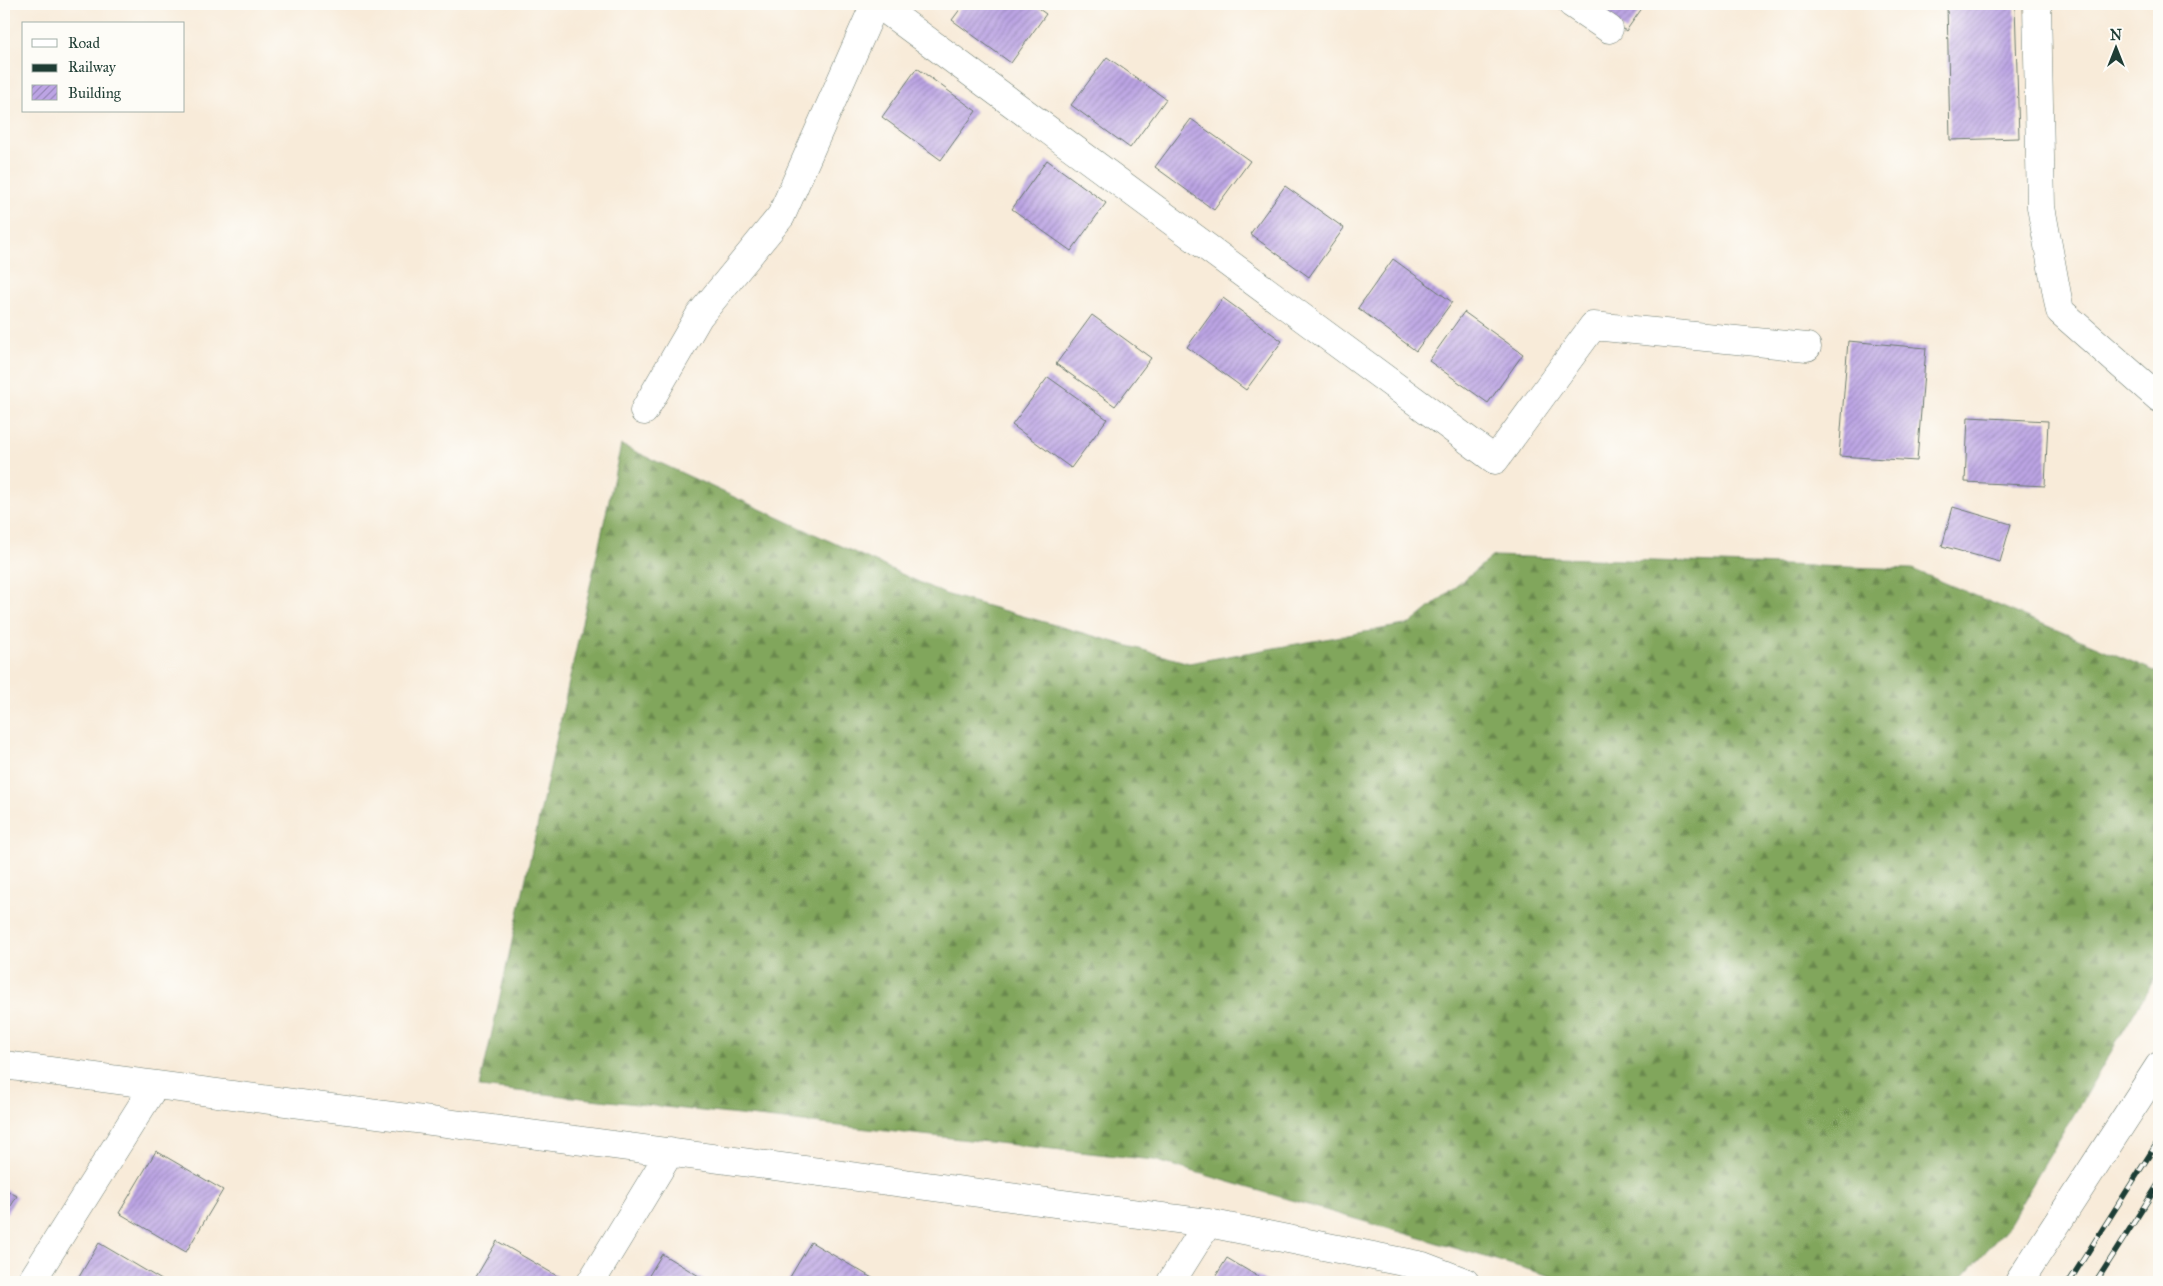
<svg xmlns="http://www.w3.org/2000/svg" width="2163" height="1286" viewBox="0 0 2163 1286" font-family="'IM FELL Great Primer',serif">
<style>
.forest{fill:url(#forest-firs);stroke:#507248}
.building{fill:url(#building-hatch)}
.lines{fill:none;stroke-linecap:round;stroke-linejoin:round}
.minor-casing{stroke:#6b7a6e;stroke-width:29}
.minor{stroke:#fff;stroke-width:28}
.rail-casing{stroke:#1f3d34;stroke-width:5.5}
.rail{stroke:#fdfcf7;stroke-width:4;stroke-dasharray:11;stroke-linecap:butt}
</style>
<defs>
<pattern id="forest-firs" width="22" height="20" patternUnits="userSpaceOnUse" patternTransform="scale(1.25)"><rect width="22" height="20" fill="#81a65c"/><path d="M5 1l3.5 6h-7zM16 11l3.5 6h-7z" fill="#69884d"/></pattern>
<pattern id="building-hatch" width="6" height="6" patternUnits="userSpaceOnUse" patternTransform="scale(1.25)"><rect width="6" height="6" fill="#bca4e4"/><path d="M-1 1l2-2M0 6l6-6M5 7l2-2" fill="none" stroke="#9887ba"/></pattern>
</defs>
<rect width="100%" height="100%" fill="#fdfcf7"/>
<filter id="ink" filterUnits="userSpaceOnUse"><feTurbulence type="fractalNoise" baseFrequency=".02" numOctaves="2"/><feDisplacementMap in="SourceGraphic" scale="10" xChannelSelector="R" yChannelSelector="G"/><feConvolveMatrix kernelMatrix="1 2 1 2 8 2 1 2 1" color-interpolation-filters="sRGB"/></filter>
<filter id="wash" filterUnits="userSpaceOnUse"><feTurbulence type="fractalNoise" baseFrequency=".0096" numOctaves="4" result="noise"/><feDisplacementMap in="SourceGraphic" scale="20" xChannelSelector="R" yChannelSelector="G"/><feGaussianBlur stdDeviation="1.12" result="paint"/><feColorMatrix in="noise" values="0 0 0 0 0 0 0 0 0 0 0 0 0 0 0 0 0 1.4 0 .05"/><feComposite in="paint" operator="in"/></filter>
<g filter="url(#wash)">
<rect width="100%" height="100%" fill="#f8ebd9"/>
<!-- forest -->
<path class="forest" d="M621,445L945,594L1189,663L1410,624L1493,556L1912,569L2159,673V971L2006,1229L1958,1282H1571L1154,1160L480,1087Z"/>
<g id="blocks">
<!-- building -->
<path class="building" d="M964,4H1032L1046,14L1011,63L952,20Z
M1589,4H1645L1626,31Z
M1947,4H2015L2019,138L1950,140Z
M1107,57L1166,99L1130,148L1071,105Z
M917,68L976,111L941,160L882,117Z
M1191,119L1250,161L1214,210L1155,167Z
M1047,160L1106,203L1071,251L1012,209Z
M1285,186L1344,228L1309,277L1250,234Z
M1393,259L1452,302L1416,351L1358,308Z
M1223,298L1282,341L1246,390L1187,347Z
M1464,312L1523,354L1488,403L1429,361Z
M1092,315L1151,358L1115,406L1056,364Z
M1848,341L1926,348L1917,461L1839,456Z
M1048,377L1107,419L1071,468L1012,425Z
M1968,417L2048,421L2045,486L1965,482Z
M1953,507L2011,524L2000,562L1942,546Z
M156,1151L223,1190L186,1252L119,1213Z
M4,1189L17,1196L4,1218Z
M497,1241L564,1280L563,1282H473Z
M811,1242L879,1282H787Z
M99,1243L165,1282H76Z
M662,1254L709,1282H645Z
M1227,1258L1267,1282H1212Z"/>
</g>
</g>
<g filter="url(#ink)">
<use href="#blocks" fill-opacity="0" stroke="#6b7a6e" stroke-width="1"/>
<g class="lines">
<defs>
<path id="minor" d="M878,4L1495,460L1593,326L1807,347
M1572,4L1609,29
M2037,4L2041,207L2060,311L2159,398
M644,411L699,316L781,216L875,4
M4,1065L1208,1223L1423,1266L1465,1282
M31,1282L155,1085
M591,1282L670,1152
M1171,1282L1208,1223
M2019,1282L2159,1066"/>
</defs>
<!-- minor casing -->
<use href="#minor" class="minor-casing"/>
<!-- minor -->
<use href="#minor" class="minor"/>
<defs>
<path id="rail" d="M2069,1282L2159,1140
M2096,1282L2159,1183"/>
</defs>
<!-- rail casing -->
<use href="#rail" class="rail-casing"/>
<!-- rail -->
<use href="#rail" class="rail"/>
</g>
</g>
<!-- margin -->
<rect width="2163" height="1286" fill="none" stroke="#fdfcf7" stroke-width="20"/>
<!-- legend -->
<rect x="22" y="22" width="162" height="90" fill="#fdfcf7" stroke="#a4b0a9"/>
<rect x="32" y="39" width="25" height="8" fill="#ffffff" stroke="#a4b0a9"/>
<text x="68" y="48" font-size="15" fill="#1f3d34">Road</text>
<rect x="32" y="64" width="25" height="8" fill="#1f3d34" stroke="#a4b0a9"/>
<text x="68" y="72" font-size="15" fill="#1f3d34">Railway</text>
<rect x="32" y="85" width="25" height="15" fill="url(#building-hatch)" stroke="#a4b0a9"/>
<text x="68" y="98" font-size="15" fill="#1f3d34">Building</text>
<!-- north arrow -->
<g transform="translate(2116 48)" stroke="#fdfcf7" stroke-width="4" paint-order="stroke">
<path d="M0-4L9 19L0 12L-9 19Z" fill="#1f3d34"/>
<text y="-8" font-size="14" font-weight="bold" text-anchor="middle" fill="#1f3d34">N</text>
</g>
</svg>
